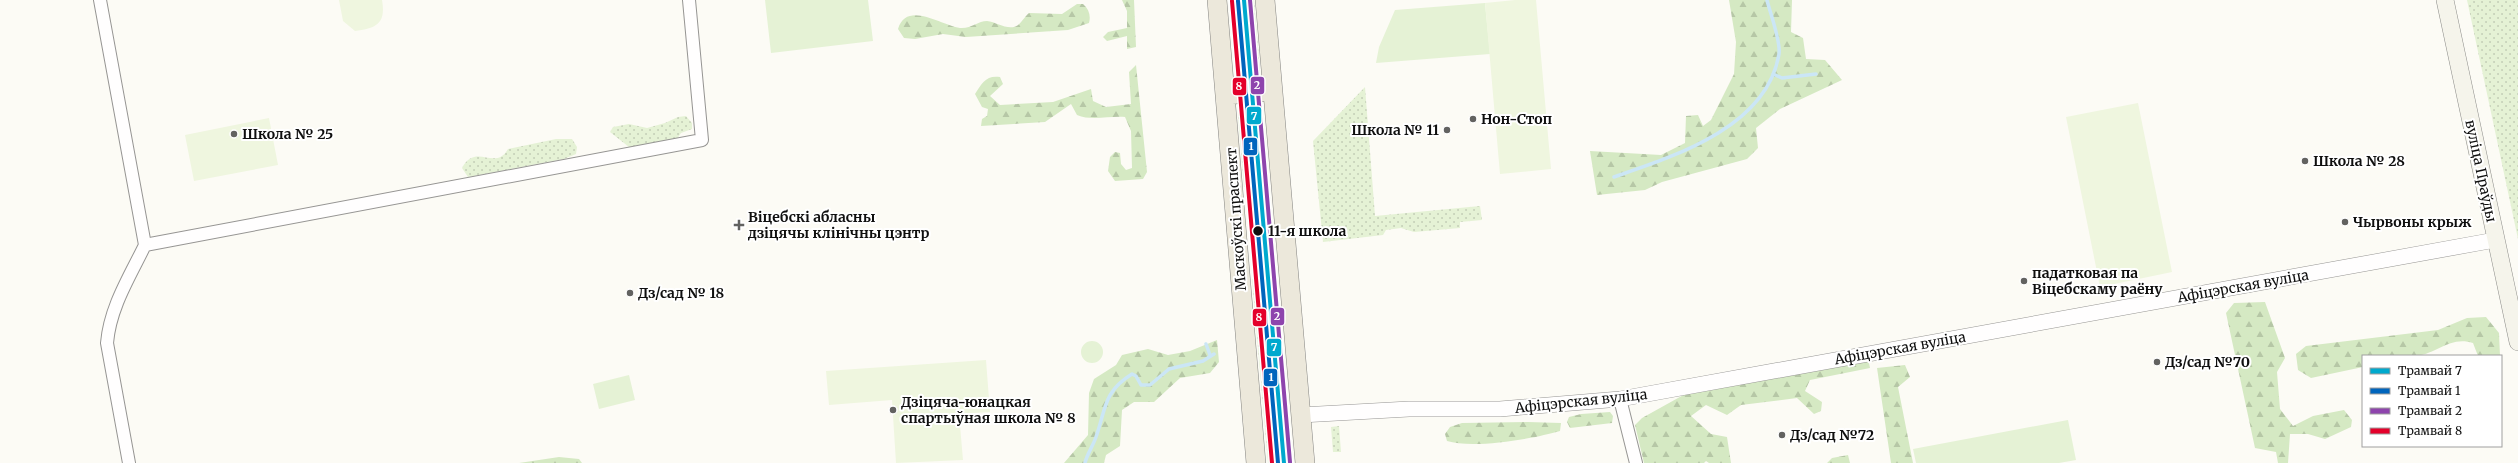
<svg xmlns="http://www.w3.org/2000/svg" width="2518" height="463" viewBox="0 0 2518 463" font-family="Merriweather,serif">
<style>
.grass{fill:url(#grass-dots)}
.forest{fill:url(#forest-firs)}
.park{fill:#e5f2d5}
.pitch{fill:#eff6df}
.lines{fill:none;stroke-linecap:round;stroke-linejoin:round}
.stream{stroke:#cbe6f6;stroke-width:3.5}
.minor-casing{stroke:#969593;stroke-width:14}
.tertiary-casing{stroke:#969593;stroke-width:16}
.secondary-casing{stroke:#8c8c89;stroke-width:18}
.primary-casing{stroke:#838380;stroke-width:20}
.minor{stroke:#fffefe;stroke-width:12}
.tertiary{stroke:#fffefe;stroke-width:15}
.secondary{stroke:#f5f4eb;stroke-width:17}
.primary{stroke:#ece8db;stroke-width:19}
.tram-1-casing{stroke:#fff;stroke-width:7}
.tram-2-casing{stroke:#fff;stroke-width:7}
.tram-3-casing{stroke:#fff;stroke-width:7}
.tram-4-casing{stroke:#fff;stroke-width:7}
.tram-1{stroke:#00a9ce;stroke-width:4}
.tram-2{stroke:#0065bd;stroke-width:4}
.tram-3{stroke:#8e44ad;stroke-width:4}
.tram-4{stroke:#e4002b;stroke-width:4}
.poi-dot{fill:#626260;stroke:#fff;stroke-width:1.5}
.stop-dot{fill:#0f0f0f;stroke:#fff;stroke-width:1.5}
.labels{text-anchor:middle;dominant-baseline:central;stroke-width:4;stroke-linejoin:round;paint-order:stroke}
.poi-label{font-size:14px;font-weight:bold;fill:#0f0f0f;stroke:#fff;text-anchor:start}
.street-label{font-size:14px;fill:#0f0f0f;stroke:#fff}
.stop-label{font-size:14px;font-weight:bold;fill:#0f0f0f;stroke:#fff;text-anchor:start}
.line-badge{stroke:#fff;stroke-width:1.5}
.badge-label{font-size:11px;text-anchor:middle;font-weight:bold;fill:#fff}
</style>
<defs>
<pattern id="grass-dots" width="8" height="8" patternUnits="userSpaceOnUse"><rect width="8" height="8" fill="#e5f2d5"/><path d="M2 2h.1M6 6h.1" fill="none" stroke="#c3ceb6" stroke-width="1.8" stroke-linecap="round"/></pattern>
<pattern id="forest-firs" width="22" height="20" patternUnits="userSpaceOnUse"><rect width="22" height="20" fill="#d5e9c3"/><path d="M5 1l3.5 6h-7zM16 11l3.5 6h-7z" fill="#b6c7a6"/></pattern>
</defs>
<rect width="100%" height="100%" fill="#fcfbf5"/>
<!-- grass -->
<path class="grass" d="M1229,0H1235L1243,83L1237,80L1235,73Z
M1248,0H1254L1260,70L1259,77L1255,82Z
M2467,0H2518V239Z
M1365,87L1375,216L1480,206L1482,220L1460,222V228L1414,232L1401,228L1386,230L1383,235L1323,242L1313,141Z
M1254,103L1263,112L1276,266H1269Z
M1243,105L1250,187H1244L1238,114L1239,108Z
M686,116L692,123V129L681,133L677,139L629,147L610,132L613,127L629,124L647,128L665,123L678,117Z
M556,139H572L577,147L576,154L564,159L468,177L462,168C476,142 495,172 508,149Z
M1258,278L1274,463H1268L1252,279Z
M1284,357L1293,463H1287L1278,358Z
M1339,426L1341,452H1333L1331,427Z"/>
<!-- forest -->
<path class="forest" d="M1122,0H1134L1136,47L1127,49V36L1107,41L1103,37L1108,32L1127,28V11Z
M1729,0H1792L1791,32L1803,38L1806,59L1825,60L1842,80L1780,109L1756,128L1758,148L1747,159L1662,182L1645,190L1597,195L1590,151L1661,155L1685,143L1686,116L1698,115L1703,126L1711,120L1734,74L1736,42Z
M1077,4H1083C1089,9 1091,16 1089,23L1068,30L966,37L943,34L915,39L904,38L898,29C907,0 942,26 960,28C971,29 978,21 987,21C996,22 1005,29 1014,27C1020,26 1024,17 1029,13L1062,14Z
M1136,65L1147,172L1143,179L1115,181L1108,171L1110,157L1115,152L1120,153L1121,164L1126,170L1132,168L1131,131L1125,117C1108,116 1091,121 1077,115L1071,104L1045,122L981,126L982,119L987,116L988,109L982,107L975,94C982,83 986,75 1000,77L1003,84L990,96L1000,105L1053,102L1091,89L1093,101L1106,107L1131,104L1129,72Z
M2265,302L2285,358L2277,372L2280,409L2293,426L2313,416L2344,410L2352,420L2351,427L2325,439L2308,434H2290L2288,463H2278L2276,452L2255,448L2226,313L2234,303Z
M2486,317L2499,333L2500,356H2478L2473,343C2450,336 2438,353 2417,356C2399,358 2380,356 2363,356V367L2311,378L2298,370L2296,354L2306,346L2438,330L2467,318Z
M1217,340L1219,362L1210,373L1180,378L1154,402H1134L1122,410L1120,446L1106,455L1104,463H1064L1088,435L1089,393L1094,379L1116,365L1122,355L1148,349L1168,355L1190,351Z
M1868,358L1870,368L1810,380L1805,391L1822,402L1821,411L1814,414L1797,398L1741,405L1727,415L1706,405L1691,416L1711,434L1727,437L1731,463H1709L1706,461L1704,463H1644L1635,425L1642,418L1687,393Z
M1905,365L1910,377L1898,387L1913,463H1891L1877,368Z
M1610,412L1613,416L1612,423L1570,428L1567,422L1569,417L1581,414Z
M1528,422L1561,423L1560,431C1533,439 1473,449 1447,441L1445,434L1450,427L1462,423Z
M1848,455L1850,463H1827L1832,458Z
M559,457L579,459L582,463H519Z"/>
<!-- park -->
<path class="park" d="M765,0H868L873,41L771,53Z
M1485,3L1490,54L1376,63L1379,47L1395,10Z
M1081 352a11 11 0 1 1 22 0a11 11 0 1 1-22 0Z
M629,375L635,400L599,409L593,384Z
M2068,420L2076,460L2059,463H1916L1913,449Z"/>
<!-- pitch -->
<path class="pitch" d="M339,0H382C386,23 377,28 355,31L343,21Z
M1515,0H1536L1551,169L1500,174L1485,3Z
M2138,103L2172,272L2100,287L2066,117Z
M269,118L278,165L194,181L185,135Z
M986,360L990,412L959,414L963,460L896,463L892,400L829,405L826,371Z"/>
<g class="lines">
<!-- stream -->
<path class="stream" d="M1773,74L1782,78L1816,74
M1614,177C1675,156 1767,127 1779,54C1781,41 1770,13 1767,0
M1206,344L1210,355
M1085,463C1087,454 1093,446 1096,437C1106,409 1103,392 1132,374L1136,376L1141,385H1150L1169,369L1203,361L1214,354"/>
<defs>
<path id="minor" d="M100,0L145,245C130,276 110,307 107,343L129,463
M145,245L702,140L689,0
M1620,399L1636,463"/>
<path id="tertiary" d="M1301,415L1409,409H1500L1620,399L2495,240"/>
<path id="secondary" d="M2445,0L2518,342"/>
<path id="primary" d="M1217,0L1256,463
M1265,0L1305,463
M1226,95L1273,91"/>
</defs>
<!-- minor casing -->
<use href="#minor" class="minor-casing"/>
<!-- tertiary casing -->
<use href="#tertiary" class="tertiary-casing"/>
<!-- secondary casing -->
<use href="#secondary" class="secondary-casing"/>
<!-- primary casing -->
<use href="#primary" class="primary-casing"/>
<!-- minor -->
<use href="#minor" class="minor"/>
<!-- tertiary -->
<use href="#tertiary" class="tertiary"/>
<!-- secondary -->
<use href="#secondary" class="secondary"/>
<!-- primary -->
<use href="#primary" class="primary"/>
<defs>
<path id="tram-1" d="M1244,0L1284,463"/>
<path id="tram-2" d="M1238,1L1278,463"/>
<path id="tram-3" d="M1250,0L1290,462"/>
<path id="tram-4" d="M1232,1L1272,463"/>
</defs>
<!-- tram-1 casing -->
<use href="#tram-1" class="tram-1-casing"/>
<!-- tram-2 casing -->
<use href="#tram-2" class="tram-2-casing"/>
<!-- tram-3 casing -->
<use href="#tram-3" class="tram-3-casing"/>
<!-- tram-4 casing -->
<use href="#tram-4" class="tram-4-casing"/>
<!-- tram-1 -->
<use href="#tram-1" class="tram-1"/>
<!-- tram-2 -->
<use href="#tram-2" class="tram-2"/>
<!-- tram-3 -->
<use href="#tram-3" class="tram-3"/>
<!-- tram-4 -->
<use href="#tram-4" class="tram-4"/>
</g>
<!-- markers -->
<g class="poi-dot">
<circle cx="1473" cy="119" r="4"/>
<circle cx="1447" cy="130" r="4"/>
<circle cx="234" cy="134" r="4"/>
<circle cx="2305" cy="161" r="4"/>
<circle cx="2345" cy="222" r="4"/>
<path d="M737 219h4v4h4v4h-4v4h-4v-4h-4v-4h4z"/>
<circle cx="2024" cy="281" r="4"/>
<circle cx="630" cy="293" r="4"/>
<circle cx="2157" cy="362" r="4"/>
<circle cx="893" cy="410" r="4"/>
<circle cx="1782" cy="435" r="4"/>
</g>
<circle class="stop-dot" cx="1258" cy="231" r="5.5"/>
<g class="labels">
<!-- poi labels -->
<g class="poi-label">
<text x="1481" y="119">Нон-Стоп</text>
<text x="1439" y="130" text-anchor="end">Школа № 11</text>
<text x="242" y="134">Школа № 25</text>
<text x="2313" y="161">Школа № 28</text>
<text x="748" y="217">Віцебскі абласны<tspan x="748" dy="16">дзіцячы клінічны цэнтр</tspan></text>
<text x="2353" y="222">Чырвоны крыж</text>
<text x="2032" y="273">падатковая па<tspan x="2032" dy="16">Віцебскаму раёну</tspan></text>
<text x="638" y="293">Дз/сад № 18</text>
<text x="2165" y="362">Дз/сад №70</text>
<text x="901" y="402">Дзіцяча-юнацкая<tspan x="901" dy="16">спартыўная школа № 8</tspan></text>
<text x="1790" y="435">Дз/сад №72</text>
</g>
<!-- street labels -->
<g class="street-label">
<text transform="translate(2481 171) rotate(78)">вуліца Праўды</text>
<text transform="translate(1236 219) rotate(-94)">Маскоўскі праспект</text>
<text transform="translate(2243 286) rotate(-10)">Афіцэрская вуліца</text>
<text transform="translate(1900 348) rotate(-10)">Афіцэрская вуліца</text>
<text transform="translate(1581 401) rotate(-6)">Афіцэрская вуліца</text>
</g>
<!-- stop labels -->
<g class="stop-label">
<text x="1268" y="231">11-я школа</text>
</g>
</g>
<g class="line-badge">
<rect x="1250" y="76" width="15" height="19" rx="4" fill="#8e44ad"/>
<rect x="1232" y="77" width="15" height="19" rx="4" fill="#e4002b"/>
<rect x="1246" y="106" width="16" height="19" rx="4" fill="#00a9ce"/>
<rect x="1243" y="137" width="15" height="19" rx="4" fill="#0065bd"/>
<rect x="1270" y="307" width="15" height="19" rx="4" fill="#8e44ad"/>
<rect x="1252" y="308" width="15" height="19" rx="4" fill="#e4002b"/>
<rect x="1266" y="338" width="16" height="19" rx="4" fill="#00a9ce"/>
<rect x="1263" y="368" width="15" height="19" rx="4" fill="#0065bd"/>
</g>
<g class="badge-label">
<text x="1257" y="89">2</text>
<text x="1239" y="90">8</text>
<text x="1254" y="120">7</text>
<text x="1251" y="150">1</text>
<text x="1277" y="320">2</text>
<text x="1259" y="321">8</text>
<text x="1274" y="351">7</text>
<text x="1271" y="381">1</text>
</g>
<!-- legend -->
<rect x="2362" y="355" width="140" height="92" fill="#ffffff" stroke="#9f9f9f"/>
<rect x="2370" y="368" width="20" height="6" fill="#00a9ce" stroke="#9f9f9f"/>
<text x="2398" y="375" font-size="12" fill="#0f0f0f">Трамвай 7</text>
<rect x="2370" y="388" width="20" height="6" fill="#0065bd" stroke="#9f9f9f"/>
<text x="2398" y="395" font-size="12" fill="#0f0f0f">Трамвай 1</text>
<rect x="2370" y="408" width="20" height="6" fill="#8e44ad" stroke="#9f9f9f"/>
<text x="2398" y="415" font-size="12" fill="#0f0f0f">Трамвай 2</text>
<rect x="2370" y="428" width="20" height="6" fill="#e4002b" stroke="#9f9f9f"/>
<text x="2398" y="435" font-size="12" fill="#0f0f0f">Трамвай 8</text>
</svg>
